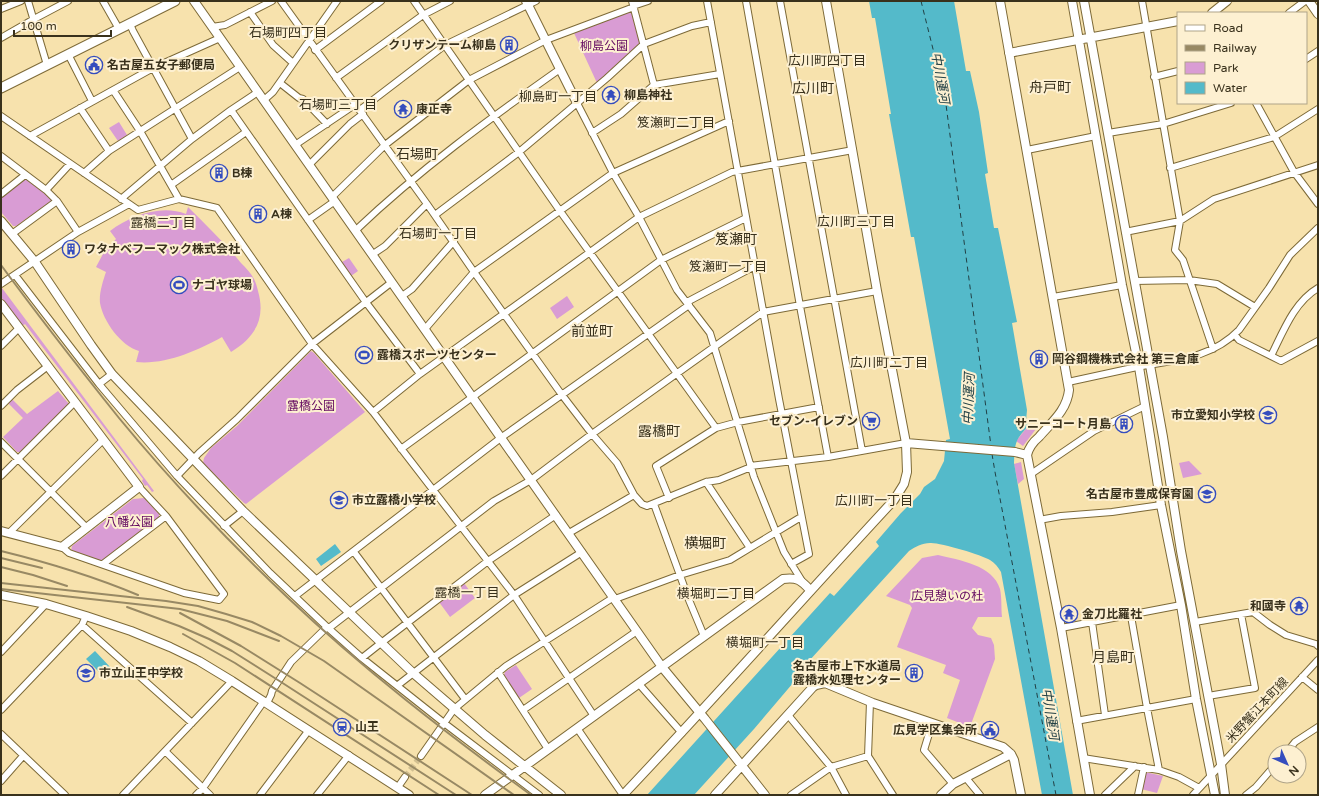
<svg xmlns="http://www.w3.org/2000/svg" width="1319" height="796" viewBox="0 0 1319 796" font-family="'Varela Round','Noto Sans JP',sans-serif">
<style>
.green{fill:#d99cd4}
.water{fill:#54baca}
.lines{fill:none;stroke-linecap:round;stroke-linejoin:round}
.ferry{stroke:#214045;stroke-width:1;stroke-dasharray:5 4;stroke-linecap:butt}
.minor-tunnel{stroke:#d1bf90;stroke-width:6;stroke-dasharray:6 3;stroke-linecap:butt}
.minor-casing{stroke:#7d6a38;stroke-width:8}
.tertiary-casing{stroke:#7d6a38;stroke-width:10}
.secondary-casing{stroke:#7d6a38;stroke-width:11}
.minor{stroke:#fff;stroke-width:6}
.tertiary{stroke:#fff;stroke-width:8}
.secondary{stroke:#fff;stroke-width:9}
.rail{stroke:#988964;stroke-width:2}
.labels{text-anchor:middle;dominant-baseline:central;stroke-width:4;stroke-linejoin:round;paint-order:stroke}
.poi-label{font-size:12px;font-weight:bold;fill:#39311c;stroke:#fdf0d1;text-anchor:start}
.park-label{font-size:12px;fill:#620860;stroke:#fdf0d1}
.street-label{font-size:12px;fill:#39311c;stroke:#fdf0d1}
.neighbourhood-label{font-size:13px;fill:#39311c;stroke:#fdf0d1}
.water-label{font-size:13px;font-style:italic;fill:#214045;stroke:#fdf0d1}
.quarter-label{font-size:14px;fill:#39311c;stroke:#fdf0d1}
</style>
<rect width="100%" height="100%" fill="#f7e2ad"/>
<!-- green -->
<path class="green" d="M629,12L632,14L641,43L597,83L574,33Z
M119,122L127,135L118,141L109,128Z
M24,180H29L52,199L50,202L16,226H13L1,212V198Z
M188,207C207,226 225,243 241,263C246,268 251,273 254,279C256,283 257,287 258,291C266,319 255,337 231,352L222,337C197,351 165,365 136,362L139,351C121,346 103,321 100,303C99,293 103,281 106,272L96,267L104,252L116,239L110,231C130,216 161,204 186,214Z
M349,258L358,271L351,276L342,262Z
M2,288L154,491L152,492L147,485L145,486L142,481L143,479L25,324L22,326L1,297Z
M567,296L574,307L557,319L550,308Z
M311,351L314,353L365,412L246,504L244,503L203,463L204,458L211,448L237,426Z
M58,391L69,404L20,452H17L3,437L23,418L8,403L12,399L27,414Z
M1029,425L1036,429L1023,446L1016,441Z
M1189,461L1202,474L1183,478L1179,463Z
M1021,462L1024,479L1018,484L1014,464Z
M144,498L159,514V518L102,562L71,551L72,546L133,499Z
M938,555C959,560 993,565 1000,589C1002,598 1001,608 1002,617H978L972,628L978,635L991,638L994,645L995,659L970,727L947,718L960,680L943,673L946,665L897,647L912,608L910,605L886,596L922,558Z
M464,583L475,598L450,617L439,602Z
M516,665L532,689L519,698L504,675L505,672Z
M1145,772L1163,776L1157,793L1141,789Z"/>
<!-- water -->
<path class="water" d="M869,1H954L966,71H970L979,112L988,173L985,174L994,228H998L1017,322L1012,323L1027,410L1026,421L1029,425C1015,441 1015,441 1014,463L1073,795H1042L1001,572C998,567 995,563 990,560C982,555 939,542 930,543C922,543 915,547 909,551L799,672L800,673L798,675L799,676L754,729L694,795H647L830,593L834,596L879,546L876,542L901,513L920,494L924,487L935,479L944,461L946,440L950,439L914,237H911L889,114H891L875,18H872Z
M335,544L341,552L321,566L316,559Z
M95,651L111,668L103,676L86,659Z"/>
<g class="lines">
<!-- ferry -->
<path class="ferry" d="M921,1L945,97L991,446
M992,454L995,472L1056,795"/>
<!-- minor-tunnel -->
<path class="minor-tunnel" d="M405,777L421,756"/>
<defs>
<path id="minor" d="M28,1L47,65
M103,1L119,29
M281,1L427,204L474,272L562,395L592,434L617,463L634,495
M414,1L560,211L716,428
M632,1L654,85
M707,1L779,399L809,554L791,564
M746,1L800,306L828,457
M780,1L862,451
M1142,1L1180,221L1175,250L1183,260L1213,349
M633,6L648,1
M1,9L21,1
M250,12L273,45L293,63
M1289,13L1305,1
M130,24L133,31L192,139
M212,27L225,25L272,1
M1,38L34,19L68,1
M315,50L381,1
M68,54L92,101
M1306,59L1318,51
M1154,77L1178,71
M336,78L423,15L450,1
M280,83L299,98L303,99L327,124
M113,90L140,131L179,199
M264,100L273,92L337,1
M577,103L613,173L639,217L677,290L710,333L754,477L784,552L802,581
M1256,103L1294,172L1318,204
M80,108L109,151
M231,110L365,301L420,374
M360,110L445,45L536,1
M1,116L138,210L179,199L217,208L312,344L373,412L514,595L594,716
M592,133L621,114L654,85L720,74
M1108,133L1163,124L1231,103
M30,136L153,68L220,38
M295,145L356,104
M1027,150L1096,136
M1,156L46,190L57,201L78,232
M309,165L350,124L363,114
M1170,168L1274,137L1318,109
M84,173L109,151L240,67
M171,185L246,132
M46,190L70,164
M1,194L25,175
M332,197L385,145L469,80L546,40L634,7
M121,199L192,139L231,110L258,92
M435,215L519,152L607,78L644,44L692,26L711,22
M308,220L335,201
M356,230C419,170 489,119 560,69
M1125,232L1180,221L1214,199L1318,165
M12,234L57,201
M373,254L385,246L427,204
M15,275L99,384L177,476L270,573L327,627L362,658L444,723L539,795
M1134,281L1189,280L1217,284L1255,307
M1,284L78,232L129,204
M402,296L412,289L454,241
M1053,297L1122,285
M687,302L755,266
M425,329L474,272L613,173L729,121
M1235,335L1239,340L1281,361L1318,341
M1,346L19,328
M1271,356C1283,332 1294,302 1318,288
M1068,382C1091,377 1114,372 1137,367C1174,360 1211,359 1239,330L1269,288L1290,255L1318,228
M99,384L112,374
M1,406L17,390L48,366
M373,412L420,374L639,217L732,172L853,150
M1,442L87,528
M401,449L661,260L746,218
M750,466L828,457L906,443
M1031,474L1094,431L1145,406
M1,476L75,402
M177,476L199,453L237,419L312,344L392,282
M706,482L750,548
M669,498L656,466L716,428L738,422L819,407
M654,504L689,600L704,636
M1039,520L1061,516L1112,512L1161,505
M224,526L243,511
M9,533L103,440
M569,533L634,495L642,504L647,506L706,482L719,480L751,467
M62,547L69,553L184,593L219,600L224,594L166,516L139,487
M354,552L465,699
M103,564L166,516
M295,596L502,437L689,305
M615,599L680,575L730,560L801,517
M1131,616L1147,708L1159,770
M1092,622L1105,715
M1195,622L1253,612L1270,625L1286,635L1316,644L1318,646
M82,625L192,723
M329,628L494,501L531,480L592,434L763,312L877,291
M1061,628L1181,605
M1,652L46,604
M362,658L381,643L488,561L556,515
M498,672L548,749
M1302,677L1318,690
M639,684L682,733
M398,685L514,595L582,552
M1208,696L1255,688L1241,614
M870,702L868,756L893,795
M267,703L271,695L272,691L291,662L327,627
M1,710L82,625L86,616
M523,710L637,631
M788,715L831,767L846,795
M1076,721L1196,699
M932,724L924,750L953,784
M577,728L623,795
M1,734L65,795
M165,751L210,795
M1287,752L1295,742L1318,727
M421,756L454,709L506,666L614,597
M1083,758L1159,770L1179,777L1199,788
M966,778L980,795
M1,781L23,756
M398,787L405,777
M123,795L232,681
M196,795L203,788L264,701
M260,795L309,730
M317,795L349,755
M791,795L831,767L868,756
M1105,795L1135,766
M1138,795L1144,767
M1193,795L1318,660
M1246,795L1256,787L1275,765"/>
<path id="tertiary" d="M194,1L662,667L705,719L765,795
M526,1L577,103
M1000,1L1069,390C1067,410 1052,422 1039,437C1033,442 1029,447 1027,455L1061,628L1090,795
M1072,1L1122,285L1139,367L1161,505L1181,605L1196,699L1215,795
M1084,1L1163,437L1181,551L1221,764L1225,795
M1309,1L1318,14
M1212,13L1227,1
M1009,53L1178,21
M1,221L35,262L91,345L112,374L243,511L413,673L485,735L561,795
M1,304L139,487L62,547L1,531
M906,443L1015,452L1027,455
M1,595L46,604L86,616L131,631L170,647L199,661L232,681L409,795
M1011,754L1014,760L1021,795
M485,795L783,579C797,577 801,580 810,590
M623,795C715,698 803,598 894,500L904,484L907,472L906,443L877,291L826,1
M715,795L813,687L816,685L825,683L873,703L1003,747L1011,754L953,784L941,795"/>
<path id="secondary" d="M1,88L175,1"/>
</defs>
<!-- minor casing -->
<use href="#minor" class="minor-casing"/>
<!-- tertiary casing -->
<use href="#tertiary" class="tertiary-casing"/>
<!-- secondary casing -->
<use href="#secondary" class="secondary-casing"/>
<!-- minor -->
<use href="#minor" class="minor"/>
<!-- tertiary -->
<use href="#tertiary" class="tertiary"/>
<!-- secondary -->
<use href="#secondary" class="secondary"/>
<!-- rail -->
<path class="rail" d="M1,265C39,317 79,368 119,418C170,480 229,542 287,597C363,669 446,733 531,795
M1,551C46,562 95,577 138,595
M1,558L42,568
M1,567L33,575L67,586
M1,583L166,601L198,606L226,614L252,622L281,636L324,661L514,795
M1,589L180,609L227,621L279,641
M127,607L179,626L209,639L232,651L281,682L456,795
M180,613L241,646L300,683L472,795
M183,634L235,663L439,795"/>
</g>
<!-- icons -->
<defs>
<symbol id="building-ring" viewBox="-11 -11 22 22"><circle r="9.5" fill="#fdf0d1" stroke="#354dbe" stroke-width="1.5"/><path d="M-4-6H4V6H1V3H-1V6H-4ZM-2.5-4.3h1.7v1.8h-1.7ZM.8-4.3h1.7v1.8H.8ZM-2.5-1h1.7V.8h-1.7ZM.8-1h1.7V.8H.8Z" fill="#354dbe"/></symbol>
<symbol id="civic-ring" viewBox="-11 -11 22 22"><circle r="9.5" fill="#fdf0d1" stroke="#354dbe" stroke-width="1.5"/><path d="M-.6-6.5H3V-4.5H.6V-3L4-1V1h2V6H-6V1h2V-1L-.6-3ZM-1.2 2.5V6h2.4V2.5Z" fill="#354dbe"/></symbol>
<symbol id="temple-ring" viewBox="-11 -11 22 22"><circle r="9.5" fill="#fdf0d1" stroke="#354dbe" stroke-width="1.5"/><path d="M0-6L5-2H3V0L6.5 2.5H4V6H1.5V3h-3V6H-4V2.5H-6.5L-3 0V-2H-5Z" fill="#354dbe"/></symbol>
<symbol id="stadium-ring" viewBox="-11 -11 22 22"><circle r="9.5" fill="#fdf0d1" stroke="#354dbe" stroke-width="1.5"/><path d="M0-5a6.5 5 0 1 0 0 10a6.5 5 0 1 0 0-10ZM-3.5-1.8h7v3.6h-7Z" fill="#354dbe"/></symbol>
<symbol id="school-ring" viewBox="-11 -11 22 22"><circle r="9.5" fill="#fdf0d1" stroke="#354dbe" stroke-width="1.5"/><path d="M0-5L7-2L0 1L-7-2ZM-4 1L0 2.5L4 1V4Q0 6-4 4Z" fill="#354dbe"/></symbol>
<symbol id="supermarket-ring" viewBox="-11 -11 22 22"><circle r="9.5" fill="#fdf0d1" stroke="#354dbe" stroke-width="1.5"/><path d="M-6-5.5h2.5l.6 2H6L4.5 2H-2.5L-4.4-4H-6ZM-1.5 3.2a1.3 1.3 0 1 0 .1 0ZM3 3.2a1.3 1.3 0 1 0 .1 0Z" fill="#354dbe"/></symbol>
<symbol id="station-ring" viewBox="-11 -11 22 22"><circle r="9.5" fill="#fdf0d1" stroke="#354dbe" stroke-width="1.5"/><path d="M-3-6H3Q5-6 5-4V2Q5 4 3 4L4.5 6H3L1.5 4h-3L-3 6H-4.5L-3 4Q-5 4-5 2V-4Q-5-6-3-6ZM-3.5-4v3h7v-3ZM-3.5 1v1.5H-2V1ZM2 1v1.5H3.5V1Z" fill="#354dbe"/></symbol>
</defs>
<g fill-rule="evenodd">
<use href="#building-ring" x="499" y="35" width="20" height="20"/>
<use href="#civic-ring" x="84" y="55" width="20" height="20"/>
<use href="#temple-ring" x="601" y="85" width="20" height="20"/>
<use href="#temple-ring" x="393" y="99" width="20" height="20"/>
<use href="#building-ring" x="209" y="163" width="20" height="20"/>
<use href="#building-ring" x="248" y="204" width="20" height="20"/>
<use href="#building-ring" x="61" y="239" width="20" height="20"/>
<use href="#stadium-ring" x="169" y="275" width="20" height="20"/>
<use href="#stadium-ring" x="354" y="345" width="20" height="20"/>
<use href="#building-ring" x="1029" y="349" width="20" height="20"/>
<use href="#school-ring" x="1258" y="405" width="20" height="20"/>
<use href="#supermarket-ring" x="861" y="411" width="20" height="20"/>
<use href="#building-ring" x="1114" y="414" width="20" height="20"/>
<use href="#school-ring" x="1197" y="484" width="20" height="20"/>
<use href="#school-ring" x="329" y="490" width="20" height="20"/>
<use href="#temple-ring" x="1289" y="596" width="20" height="20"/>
<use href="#temple-ring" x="1059" y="604" width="20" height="20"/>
<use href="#school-ring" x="76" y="663" width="20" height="20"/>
<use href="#building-ring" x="904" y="663" width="20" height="20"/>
<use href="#station-ring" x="332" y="717" width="20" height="20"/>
<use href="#civic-ring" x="980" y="720" width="20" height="20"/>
</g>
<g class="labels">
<!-- poi labels -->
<g class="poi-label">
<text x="496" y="45" text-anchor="end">クリザンテーム柳島</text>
<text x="107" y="65">名古屋五女子郵便局</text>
<text x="624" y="95">柳島神社</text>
<text x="416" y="109">康正寺</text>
<text x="232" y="173">B棟</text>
<text x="271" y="214">A棟</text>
<text x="84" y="249">ワタナベフーマック株式会社</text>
<text x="192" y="285">ナゴヤ球場</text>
<text x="377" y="355">露橋スポーツセンター</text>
<text x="1052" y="359">岡谷鋼機株式会社 第三倉庫</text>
<text x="1255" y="415" text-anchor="end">市立愛知小学校</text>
<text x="858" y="421" text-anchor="end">セブン-イレブン</text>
<text x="1111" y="424" text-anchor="end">サニーコート月島</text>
<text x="1194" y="494" text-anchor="end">名古屋市豊成保育園</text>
<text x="352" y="500">市立露橋小学校</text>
<text x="1286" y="606" text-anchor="end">和國寺</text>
<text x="1082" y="614">金刀比羅社</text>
<text x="901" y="666" text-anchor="end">名古屋市上下水道局<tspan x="901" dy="14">露橋水処理センター</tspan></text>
<text x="99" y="673">市立山王中学校</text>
<text x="355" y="727">山王</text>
<text x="977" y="730" text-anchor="end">広見学区集会所</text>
</g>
<!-- park labels -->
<g class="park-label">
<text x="604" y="46">柳島公園</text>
<text x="311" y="406">露橋公園</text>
<text x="129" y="522">八幡公園</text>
<text x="947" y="596">広見憩いの杜</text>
</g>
<!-- street labels -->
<g class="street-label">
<text transform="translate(1257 710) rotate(-47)">米野蟹江本町線</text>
</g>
<!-- neighbourhood labels -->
<g class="neighbourhood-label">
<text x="288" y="33">石場町四丁目</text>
<text x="827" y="61">広川町四丁目</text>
<text x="558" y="97">柳島町一丁目</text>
<text x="338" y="105">石場町三丁目</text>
<text x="676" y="123">笈瀬町二丁目</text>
<text x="856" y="222">広川町三丁目</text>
<text x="163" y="223">露橋二丁目</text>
<text x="438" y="234">石場町一丁目</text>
<text x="728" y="267">笈瀬町一丁目</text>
<text x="889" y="363">広川町二丁目</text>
<text x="874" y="501">広川町一丁目</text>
<text x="467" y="593">露橋一丁目</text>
<text x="716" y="594">横堀町二丁目</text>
<text x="765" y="643">横堀町一丁目</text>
</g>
<!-- water labels -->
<g class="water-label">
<text transform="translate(940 78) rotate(80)">中川運河</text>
<text transform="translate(969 399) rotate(-88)">中川運河</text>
<text transform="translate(1050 714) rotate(81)">中川運河</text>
</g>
<!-- quarter labels -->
<g class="quarter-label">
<text x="1050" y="87">舟戸町</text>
<text x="813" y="88">広川町</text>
<text x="417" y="154">石場町</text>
<text x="736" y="239">笈瀬町</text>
<text x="592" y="331">前並町</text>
<text x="659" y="431">露橋町</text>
<text x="705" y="543">横堀町</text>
<text x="1113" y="657">月島町</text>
</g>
</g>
<!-- border -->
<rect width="1319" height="796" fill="none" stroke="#39311c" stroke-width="4"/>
<!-- legend -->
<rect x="1177" y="12" width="130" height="92" fill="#fdf0d1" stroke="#afa489"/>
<rect x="1185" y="25" width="20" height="6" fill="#ffffff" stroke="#afa489"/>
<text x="1213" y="32" font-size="12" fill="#39311c">Road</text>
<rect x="1185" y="45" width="20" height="6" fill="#988964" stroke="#afa489"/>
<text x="1213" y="52" font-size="12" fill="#39311c">Railway</text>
<rect x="1185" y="62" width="20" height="12" fill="#d99cd4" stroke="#afa489"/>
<text x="1213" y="72" font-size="12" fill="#39311c">Park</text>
<rect x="1185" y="82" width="20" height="12" fill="#54baca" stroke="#afa489"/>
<text x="1213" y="92" font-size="12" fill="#39311c">Water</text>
<!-- north arrow -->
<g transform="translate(1287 764) rotate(135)"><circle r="19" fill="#fdf0d1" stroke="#afa489"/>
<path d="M0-3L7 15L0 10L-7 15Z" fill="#354dbe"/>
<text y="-6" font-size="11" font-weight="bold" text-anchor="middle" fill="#39311c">N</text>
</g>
<!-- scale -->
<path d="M14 30v6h97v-6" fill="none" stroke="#39311c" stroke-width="2"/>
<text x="20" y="30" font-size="12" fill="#39311c" stroke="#fdf0d1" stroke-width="3" paint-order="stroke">100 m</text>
</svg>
